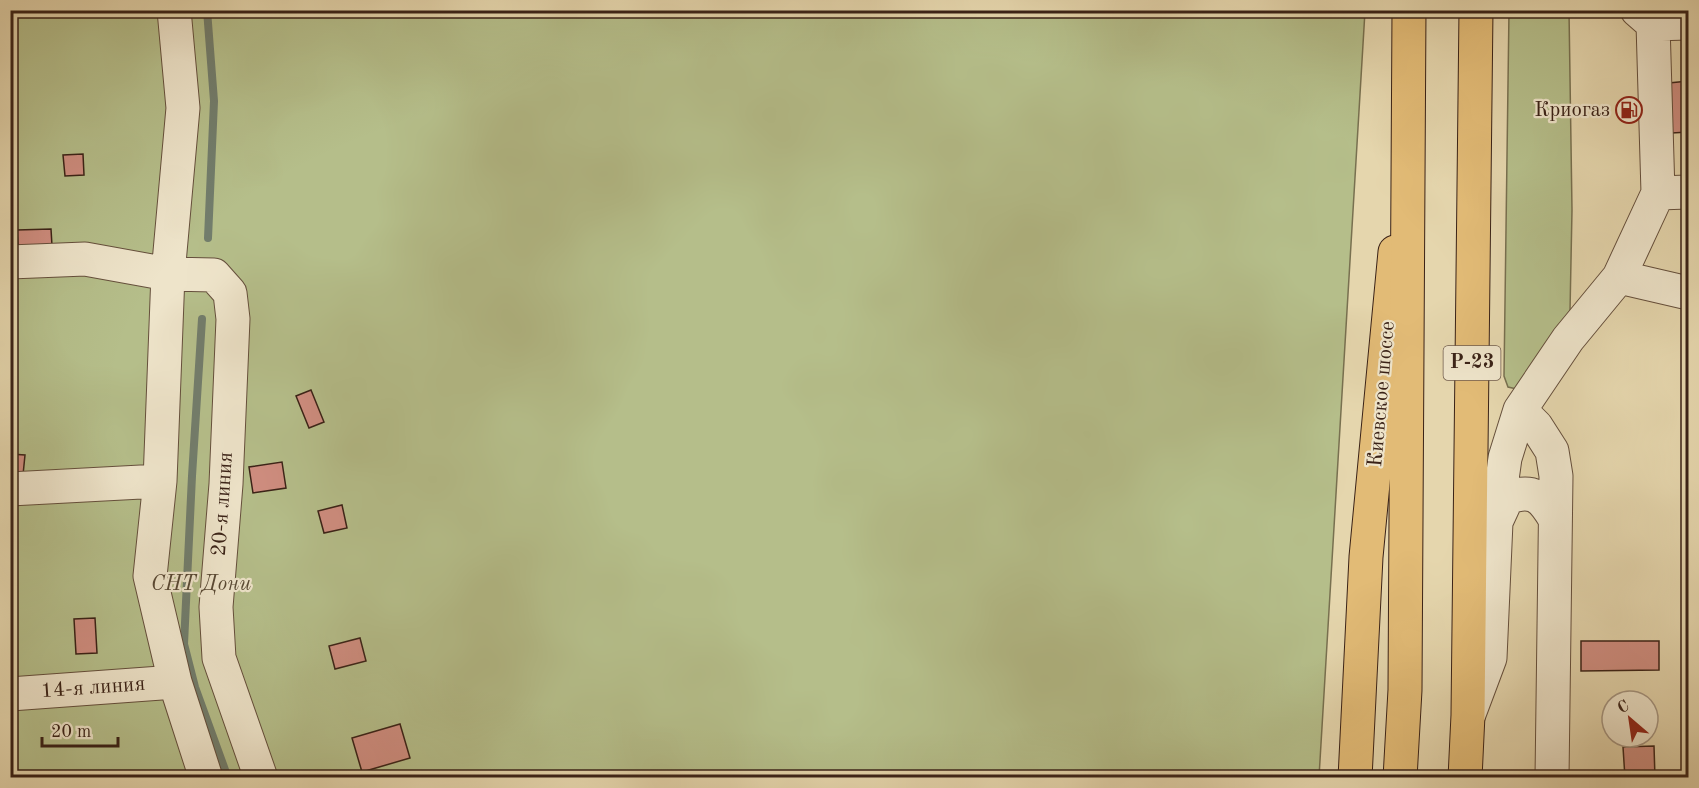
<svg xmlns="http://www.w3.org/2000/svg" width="1699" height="788" viewBox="0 0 1699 788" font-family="'Old Standard TT',serif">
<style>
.green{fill:#b5be8a;stroke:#787050;stroke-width:1.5}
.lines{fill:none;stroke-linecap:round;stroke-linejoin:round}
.stream{stroke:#727d6c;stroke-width:8}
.building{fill:#d08e81;stroke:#3a2217;stroke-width:1.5}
.minor-casing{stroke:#654f3c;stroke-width:35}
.major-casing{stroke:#3a2217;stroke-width:35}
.highway-casing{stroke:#3a2217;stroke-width:35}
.minor{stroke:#eee4ca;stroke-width:33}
.major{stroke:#e2bb76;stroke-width:33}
.highway{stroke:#e2bb76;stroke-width:33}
.labels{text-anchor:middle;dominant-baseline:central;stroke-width:4.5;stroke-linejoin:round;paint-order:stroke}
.shield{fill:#eee4ca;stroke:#705c4d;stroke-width:1.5}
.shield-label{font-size:20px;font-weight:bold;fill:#3a2217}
.poi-label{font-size:21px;fill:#3a2217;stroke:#eee4ca;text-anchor:end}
.street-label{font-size:21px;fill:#3a2217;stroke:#eee4ca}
.park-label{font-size:21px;font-style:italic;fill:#594934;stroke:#eee4ca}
</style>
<rect width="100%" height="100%" fill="#e5d6ad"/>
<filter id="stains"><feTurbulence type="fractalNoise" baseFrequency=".00333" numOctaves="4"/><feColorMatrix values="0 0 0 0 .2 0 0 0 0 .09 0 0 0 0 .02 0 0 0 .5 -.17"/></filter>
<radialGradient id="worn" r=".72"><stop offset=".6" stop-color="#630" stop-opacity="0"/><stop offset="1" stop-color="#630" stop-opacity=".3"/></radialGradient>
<!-- green -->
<path class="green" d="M10,11H1365L1319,777H11Z
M1509,11H1569L1572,210L1570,311L1521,390L1508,387L1504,376Z"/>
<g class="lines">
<!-- stream -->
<path class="stream" d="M207,10L214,101L208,238
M202,319L192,476L184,644L195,687L228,778"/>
</g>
<!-- building -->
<path class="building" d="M1688,81V132L1672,133L1669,83Z
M83,154L84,175L65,176L63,155Z
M51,229L52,246L18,247L17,230Z
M311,390L324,422L309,428L296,396Z
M10,454L25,455L22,485L10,483Z
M282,462L286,488L253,493L249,467Z
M342,505L347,528L324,533L318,511Z
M95,618L97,653L76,654L74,619Z
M360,638L366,661L335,669L329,646Z
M1581,641H1659V670L1581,671Z
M400,724L410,758L362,772L352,738Z
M1654,746L1655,778H1625L1623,747Z"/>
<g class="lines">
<defs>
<path id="minor" d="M174,10L183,108L168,274L160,481L150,576L175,682L206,778
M1637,10L1653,24L1688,23
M1658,193L1688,192
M10,262L85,259L168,274L214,275L230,293L233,319L226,484L216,607L219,658L261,778
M1619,277L1688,293
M1520,410L1536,426L1552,451L1556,476L1552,778
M10,489L160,481
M1496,522L1507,498C1533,488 1542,497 1555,519
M10,694L175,682
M1469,714L1490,658L1496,522L1505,458L1520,410L1568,339L1619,277L1658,193L1653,24"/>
<path id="major" d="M1355,778L1366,557L1395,252"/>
<path id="highway" d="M1400,778L1405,690L1409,10
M1465,778L1468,715L1476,10"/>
</defs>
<!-- minor casing -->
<use href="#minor" class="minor-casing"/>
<!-- major casing -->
<use href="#major" class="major-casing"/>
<!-- highway casing -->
<use href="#highway" class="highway-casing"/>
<!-- minor -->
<use href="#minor" class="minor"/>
<!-- major -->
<use href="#major" class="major"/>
<!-- highway -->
<use href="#highway" class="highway"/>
</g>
<!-- icons -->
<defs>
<symbol id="fuel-ring" viewBox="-11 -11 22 22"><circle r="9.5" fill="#eee4ca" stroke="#8f2418" stroke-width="1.5"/><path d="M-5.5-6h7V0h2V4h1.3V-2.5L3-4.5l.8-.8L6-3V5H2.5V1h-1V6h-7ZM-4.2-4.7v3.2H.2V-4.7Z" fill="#8f2418"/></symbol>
</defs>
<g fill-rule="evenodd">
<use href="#fuel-ring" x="1614" y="95" width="30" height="30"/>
</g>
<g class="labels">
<!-- shield labels -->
<rect class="shield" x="1443.5" y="346" width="57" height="34" rx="4.5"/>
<g class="shield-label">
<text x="1472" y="363">Р-23</text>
</g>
<!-- poi labels -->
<g class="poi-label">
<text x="1610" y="110">Криогаз</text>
</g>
<!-- street labels -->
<g class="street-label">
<text transform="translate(1382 394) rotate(-85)">Киевское шоссе</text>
<text transform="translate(223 504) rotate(-86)">20-я линия</text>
<text transform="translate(93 688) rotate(-4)">14-я линия</text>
</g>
<!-- park labels -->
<g class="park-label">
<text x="201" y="584">СНТ Дони</text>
</g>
</g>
<!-- margin -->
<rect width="1699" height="788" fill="none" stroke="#e5d6ad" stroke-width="36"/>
<rect x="12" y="12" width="1675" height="764" fill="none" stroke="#3a2217" stroke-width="3"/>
<rect x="18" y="18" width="1663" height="752" fill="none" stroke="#3a2217" stroke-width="1.5"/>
<!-- north arrow -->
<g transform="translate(1630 719) rotate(331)"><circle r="28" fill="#eee4ca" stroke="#a69682" stroke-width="1.5"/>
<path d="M0-4.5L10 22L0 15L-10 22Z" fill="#8f2418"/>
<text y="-9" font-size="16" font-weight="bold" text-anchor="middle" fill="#3a2217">С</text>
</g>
<!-- scale -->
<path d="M42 737v9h76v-9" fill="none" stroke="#3a2217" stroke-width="3"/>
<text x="51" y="737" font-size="18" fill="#3a2217" stroke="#eee4ca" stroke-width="4.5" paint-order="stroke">20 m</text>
<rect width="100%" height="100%" filter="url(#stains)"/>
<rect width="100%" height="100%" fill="url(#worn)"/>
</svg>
